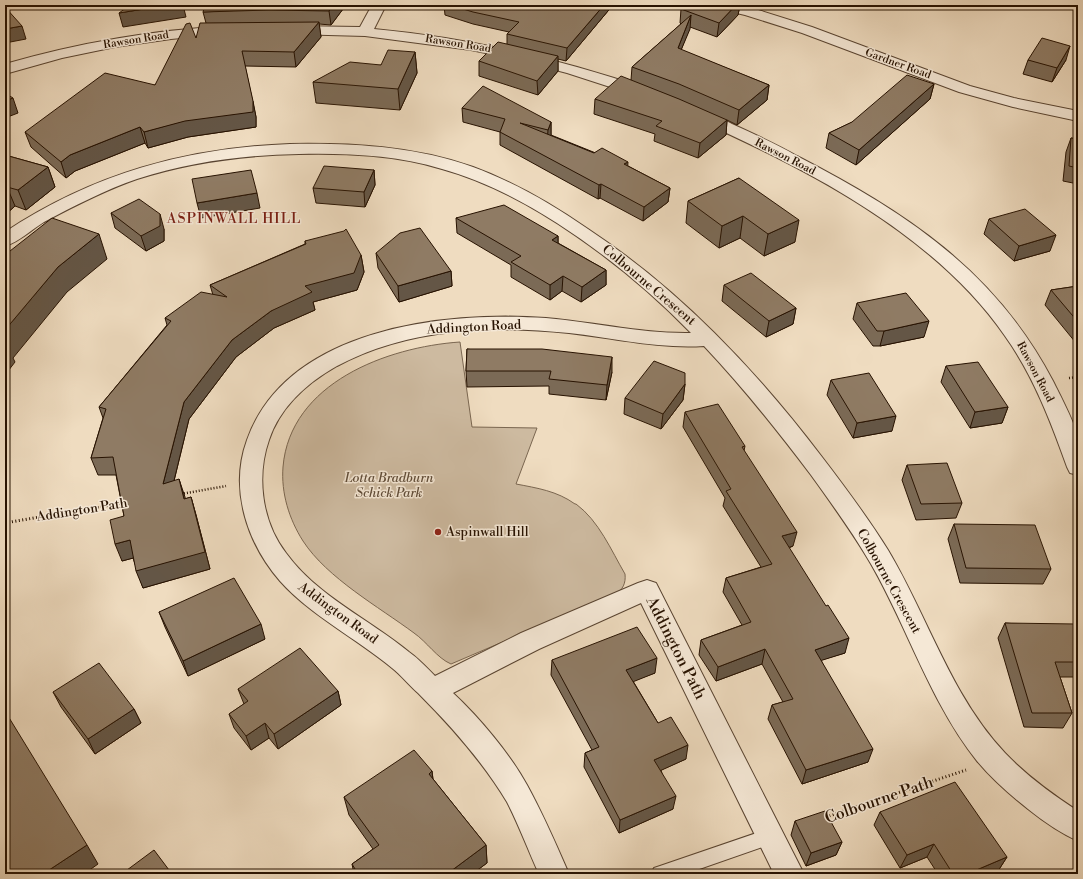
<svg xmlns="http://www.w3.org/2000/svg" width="1083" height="879" viewBox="0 0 1083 879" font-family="'Libre Bodoni',serif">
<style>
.green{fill:#cdbaa0;stroke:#7a6650}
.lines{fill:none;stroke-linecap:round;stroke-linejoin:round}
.service-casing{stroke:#594431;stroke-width:2}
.minor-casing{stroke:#594431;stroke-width:2}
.path-far1{stroke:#271201;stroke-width:2.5;stroke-dasharray:1 2;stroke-linecap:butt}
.path{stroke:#271201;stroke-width:3;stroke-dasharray:1 2.5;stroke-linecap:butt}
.service{fill:#f5e8d6;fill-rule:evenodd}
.minor{fill:#f5e8d6;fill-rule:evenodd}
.wall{fill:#7b6a56;stroke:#271201}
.shaded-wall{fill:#645646;stroke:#271201}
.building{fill:#8f7b64;stroke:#271201}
.poi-dot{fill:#8f2418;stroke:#f5e8d6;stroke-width:1.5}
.labels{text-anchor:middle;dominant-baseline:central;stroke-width:3;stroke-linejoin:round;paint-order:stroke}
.far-street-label{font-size:11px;fill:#271201;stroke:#f5e8d6}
.street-label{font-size:13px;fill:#271201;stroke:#f5e8d6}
.park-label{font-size:13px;font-style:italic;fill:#614d39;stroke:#f5e8d6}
.poi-label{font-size:13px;fill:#271201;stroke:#f5e8d6;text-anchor:start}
.neighbourhood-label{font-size:14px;letter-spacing:1px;fill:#7a1f14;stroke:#f5e8d6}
.near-street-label{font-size:16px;fill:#271201;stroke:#f5e8d6}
</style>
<rect width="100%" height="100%" fill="#efdcc0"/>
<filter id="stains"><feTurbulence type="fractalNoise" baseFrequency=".005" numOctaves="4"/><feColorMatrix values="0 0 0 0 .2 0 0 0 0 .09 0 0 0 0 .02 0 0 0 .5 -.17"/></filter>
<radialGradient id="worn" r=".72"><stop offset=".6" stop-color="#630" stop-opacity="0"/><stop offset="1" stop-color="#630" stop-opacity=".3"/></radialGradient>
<!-- green -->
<path class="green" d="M460,342L472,427L537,428L516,484C537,488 557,491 575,504H576C599,521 611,550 625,574C626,583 623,590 615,594L451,664C437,658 427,642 414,633C379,607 327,578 303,541C289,519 281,493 283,467C290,383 387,347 460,342Z"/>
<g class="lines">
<defs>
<path id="service" d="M771,828L777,830L780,836L777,842L771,844L685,874H651L654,868L660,866Z"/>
<path id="minor" d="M372,5H386L374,29C468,38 558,58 647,89L649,92L647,95L641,97L567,73L505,57L471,50L365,36L291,34L286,33L284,30L286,27L291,26L360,27Z
M713,5H738L755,9L812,27L970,86L1014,98L1078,111V121L1013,107L959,92L802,33L745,15L715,8Z
M228,26L233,27L235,30L233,33L171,39L115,47L62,58L5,74V64C78,43 152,30 228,26Z
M699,110C711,113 722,119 732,124C754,134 776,144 797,156C905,212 995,270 1053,381C1059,393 1077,427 1078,439C1079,451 1078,463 1078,475L1070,473L1067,467C1051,422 1033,375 1005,336C935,234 804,167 693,118L691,115L693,112Z
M290,144C352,143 414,146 473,167C514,182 552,204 588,229C680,290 755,369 822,457C845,487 868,518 888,550C928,617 951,696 1005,753C1027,776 1052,794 1078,811V841C1060,833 1043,821 1028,809C1009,794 992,779 977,761C930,702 908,628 871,564C853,533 832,504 811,475C777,430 742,386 704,346C658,349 614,338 569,333C491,325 408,328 337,366C307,383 280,407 269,440C256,477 262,522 286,553C317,596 369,619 409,652C419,659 427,668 435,676L521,633L638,583L647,580L656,583L804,874H774L641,603L539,649L453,693C479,717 510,754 527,785C543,814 556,844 569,874H539C528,850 519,825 507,802C483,762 451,726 418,693C409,685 401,675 392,668C357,639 309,614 280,581C247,543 229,489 247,440C287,328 443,311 546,318C594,322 642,334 691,333C628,268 530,193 442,169C396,155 347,153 299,154C244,155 190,162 137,179C105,190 74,206 44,222C31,230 19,242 5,246V232C93,174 185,148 290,144Z"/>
</defs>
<!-- service casing -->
<use href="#service" class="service-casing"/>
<!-- minor casing -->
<use href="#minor" class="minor-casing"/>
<!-- path-far1 -->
<path class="path-far1" d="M1069,378L1078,377
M181,494L226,486
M68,512L125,503"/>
<!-- path -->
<path class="path" d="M5,523L74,511
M826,817L966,770"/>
<!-- service -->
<use href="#service" class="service"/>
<!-- minor -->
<use href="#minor" class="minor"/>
</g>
<!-- wall -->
<path class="wall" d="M346,5L331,25L319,24L321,37L296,67L245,66L256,117V127L188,137L148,148L145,143L75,171L66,178L31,147L25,132L155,85L196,38L206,23L203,12Z
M444,5H613L566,61L558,59V71L538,95L479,76V61L507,44V34L509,32L473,24L445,15Z
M685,5H740L738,15L717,37L690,27L681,50L769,85L767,100L737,125L727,120L726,135L698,158L654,141L655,134L594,114L595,99L631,80L632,67L681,24L680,23L681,9Z
M415,52L417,73L400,110L316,103L313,82L381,65Z
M1028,60H1066L1052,82L1023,74Z
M934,84L930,99L856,165L826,148L829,133Z
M462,108L551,122V135L628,166L670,188L668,202L643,221L600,198L598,199L500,145V132L463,122Z
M1071,138L1078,139V184L1063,181L1066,152Z
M5,155L48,167L55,187L26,210L15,206L5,215Z
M374,170L375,185L365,207L316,203L313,188Z
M739,178L795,242L764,256L740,238L719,248L686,223L688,201Z
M111,213L164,229V241L146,251L115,228Z
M456,218L558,236V243L606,270V285L581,302L562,291L550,300L511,277V265L457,233Z
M989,219L1050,251L1014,261L984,234Z
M305,241L361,255L364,272L357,290L313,302L315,310L274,328L236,357L189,419L174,481L185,499L191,497L196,515L210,569L143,588L133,558L122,561L124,516L116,475H98L91,458L103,418L99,407L167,325L165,318L213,295L210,285L305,244Z
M376,253L451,271L452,286L399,302L378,268Z
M724,285L796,308L793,324L766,337L722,301Z
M1078,286V343H1076L1045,305L1051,290Z
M857,303L924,337L880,346H873L853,319Z
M467,349L612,372L606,400L549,394V386L467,387L466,371Z
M946,366L1008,407L1002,423L970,428L941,382Z
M831,380L892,431L853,438L827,395Z
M685,384L683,400L661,429L624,414L625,398Z
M685,412L745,446L744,451L793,546L789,548L845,653L821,660L868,762L802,784L768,719L772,705L783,702L762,664L716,681L699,655L701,640L742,625L723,592L726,578L761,567L723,506L725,498L683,427Z
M907,465L962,503L956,518L916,520L902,480Z
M954,524L1051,569L1043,584L960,583L948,539Z
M159,612L265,639L188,676L165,627Z
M1005,623L1078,629V677H1060L1072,713L1063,728L1024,727L998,638Z
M552,660L655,673L633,681L658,723L686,759L661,770L673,809L619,833L584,767L585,753L592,750L551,675Z
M238,689L338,691L341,705L278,749L269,738L251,750L234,728L229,714L244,704Z
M53,692L134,709L141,723L95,754L61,707Z
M432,771L433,779L486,845L487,863L472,874H354L352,864L373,849L349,815L344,797Z
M880,812L1007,857L998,871L990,874H938L927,857L900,868L874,825Z
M795,821L842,842L836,855L806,866L791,835Z"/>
<!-- shaded-wall -->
<path class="shaded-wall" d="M169,5H183L186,17L123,27L119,13Z
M333,5H346L331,25L329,11Z
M604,5H613L566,61L567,48Z
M736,5H740L738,15L717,37L719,23Z
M691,15L690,29L676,62L678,48Z
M319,22L321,37L296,67L294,52Z
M22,26L26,39L5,43V29Z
M1070,46L1066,60L1052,82L1057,68Z
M415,52L417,73L400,110L398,89Z
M558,56V71L538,95L537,81Z
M934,84L930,99L856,165L859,150Z
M769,85L767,100L737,125L739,110Z
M13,98L18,113L5,118V101Z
M253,101L256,117V127L188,137L148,148L144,132Z
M727,120L726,135L698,158L700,143Z
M551,122V135L547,143L548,130Z
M140,127L145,143L75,171L66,178L61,162L70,155Z
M628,162L627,176L624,164Z
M48,167L55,187L26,210L18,190Z
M374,170L375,185L365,207L364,192Z
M601,184L600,198L598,199L599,185Z
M7,187L15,206L5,215V189Z
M670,188L668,202L643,221L644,207Z
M257,193L260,208L201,218L197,203Z
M160,214L164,229V241L146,251L141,236Z
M743,216L740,238L719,248L722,226Z
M799,220L795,242L764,256L768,234Z
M99,234L107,259L67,292L13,358L15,362L5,375V330L58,267Z
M1056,235L1050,251L1014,261L1019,246Z
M558,236V251L552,240Z
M361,255L364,272L357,290L313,302L315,310L274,328L236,357L189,419L169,501L163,484L184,402L232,340L305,286Z
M606,270V285L581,302L582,287Z
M451,271L452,286L399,302L398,286Z
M563,276L562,291L550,300V285Z
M796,308L793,324L766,337L769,321Z
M929,321L924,337L880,346L884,331Z
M612,357V372L606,400L607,385Z
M685,384L683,400L661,429L663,414Z
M1008,407L1002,423L970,428L975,412Z
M896,416L892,431L853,438L857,423Z
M179,479L185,497L189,517L184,499Z
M191,497L196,515L210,569L143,588L136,571Z
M797,532L793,546L778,551L782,536Z
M130,540L137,557L122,561L115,544Z
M261,624L265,639L188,676L183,661Z
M849,638L845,653L810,664L815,650Z
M765,649L762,664L716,681L718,667Z
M657,658L655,673L625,685L626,670Z
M338,691L341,705L278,749L274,734Z
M134,709L141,723L95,754L88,739Z
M265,723L269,738L251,750L246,736Z
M688,745L686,759L653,774L654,760Z
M873,749L868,762L802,784L806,770Z
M432,771L434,790L429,774Z
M676,796L673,809L619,833L620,820Z
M842,842L836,855L806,866L811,853Z
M934,844L927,857L900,868L907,855Z
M87,845L98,864L84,874H43Z
M486,845L487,863L472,874H447Z
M1007,857L998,871L990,874H967Z"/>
<!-- building -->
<path class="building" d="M130,5H169L119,13Z
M205,5H333L329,11L269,10L203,12Z
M450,5H604L567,48L507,34L519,22L473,12Z
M685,5H736L719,23L681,9Z
M5,7L22,26L5,29Z
M691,15L678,48L769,85L739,110L679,84L632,67Z
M319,22L294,52L242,51L253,101V112L185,121L144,132L140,127L70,155L61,162L25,132L105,73L155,85L186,24L190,23L196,38L200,23Z
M1042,38L1070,46L1057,68L1028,60Z
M498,42L558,56L537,81L479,61Z
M388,50L415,52L398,89L313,82L350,62L381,65Z
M907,75L934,84L859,150L829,133L852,122Z
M621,76L679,99L727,120L700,143L656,126L662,121L595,99Z
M483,86L551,122L548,130L520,123L594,153L602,148L628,162L624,164L670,188L644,207L601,184L599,185L500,132L505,119L462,108Z
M5,93L13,98L5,101Z
M1071,138L1078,139V168L1069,166Z
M5,155L48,167L18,190L7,187L5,189Z
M324,166L374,170L364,192L313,188Z
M251,170L257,193L197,203L192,179Z
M739,178L799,220L768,234L743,216L722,226L688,201Z
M139,199L160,214V226L141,236L111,213Z
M504,205L558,236L552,240L606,270L582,287L563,276L550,285L511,262L521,256L456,218Z
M1025,209L1056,235L1019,246L989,219Z
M52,218L99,234L58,267L5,330V256L10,251Z
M420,228L451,271L398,286L376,253L400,233Z
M346,229L361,255L354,273L305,286L312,292L271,311L232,340L184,402L163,484L179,479L184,499L191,497L205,552L136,571L130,540L115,544L110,520L124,516L113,457L91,458L106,409L99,407L171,321L165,318L201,292L227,297L210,285L306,244L305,241L344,231Z
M751,273L796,308L769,321L724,285Z
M1078,286V322L1051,290Z
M906,293L929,321L884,331H877L857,303Z
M467,349H542L612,357L607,385L549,379L551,371H466Z
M654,361L685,373V384L663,414L625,398Z
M978,362L1008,407L975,412L946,366Z
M869,373L896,416L857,423L831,380Z
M718,404L745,446L742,447L797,532L782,536L826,606L828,605L849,638L815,650L873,749L806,770L772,705L793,699L765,649L718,667L701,640L751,622L726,578L772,564L726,491L731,489L685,412Z
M947,463L962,503L921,504L907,465Z
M954,524L1035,525L1051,569L966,568Z
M234,578L261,624L183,661L159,612Z
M1005,623L1076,624L1078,629V662H1055L1072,713H1032Z
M637,627L657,658L626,670L658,723L671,717L688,745L654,760L676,796L620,820L585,753L599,747L552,660Z
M300,648L338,691L274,734L265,723L246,736L229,714L248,701L238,689Z
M99,663L134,709L88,739L53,692Z
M8,716L87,845L43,874H5V717Z
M414,750L432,771L429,774L486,845L447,874H358L352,864L379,845L344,797Z
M955,782L1007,857L967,874H953L934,844L907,855L880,812Z
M825,811L842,842L811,853L795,821Z
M154,850L172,874H123V873Z"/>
<!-- markers -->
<circle class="poi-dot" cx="438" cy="532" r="4"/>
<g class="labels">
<!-- far-street labels -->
<g class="far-street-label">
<text transform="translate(136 40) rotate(-9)">Rawson Road</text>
<text transform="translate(458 44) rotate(9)">Rawson Road</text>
<text transform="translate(898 64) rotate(20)">Gardner Road</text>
<text transform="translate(785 157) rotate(27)">Rawson Road</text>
<text transform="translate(1035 372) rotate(62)">Rawson Road</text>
</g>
<!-- street labels -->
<g class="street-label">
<text transform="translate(649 285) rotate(40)">Colbourne Crescent</text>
<text transform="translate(474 327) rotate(-3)">Addington Road</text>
<text transform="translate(82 510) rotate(-9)">Addington Path</text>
<text transform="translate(889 581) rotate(61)">Colbourne Crescent</text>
<text transform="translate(338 613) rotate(36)">Addington Road</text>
</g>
<!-- park labels -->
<g class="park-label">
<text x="389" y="478">Lotta Bradburn<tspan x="389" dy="15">Schick Park</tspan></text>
</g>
<!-- poi labels -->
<g class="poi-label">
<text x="446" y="532">Aspinwall Hill</text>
</g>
<!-- neighbourhood labels -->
<g class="neighbourhood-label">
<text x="234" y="219">ASPINWALL HILL</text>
</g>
<!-- near-street labels -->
<g class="near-street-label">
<text transform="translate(676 648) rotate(63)">Addington Path</text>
<text transform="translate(879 800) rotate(-19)">Colbourne Path</text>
</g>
</g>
<!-- margin -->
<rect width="1083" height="879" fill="none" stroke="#efdcc0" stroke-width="20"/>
<rect x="6" y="6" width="1071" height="867" fill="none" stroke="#271201" stroke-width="2"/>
<rect x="10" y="10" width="1063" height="859" fill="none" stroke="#271201"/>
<rect width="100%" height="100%" filter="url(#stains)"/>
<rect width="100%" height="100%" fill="url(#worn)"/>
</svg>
